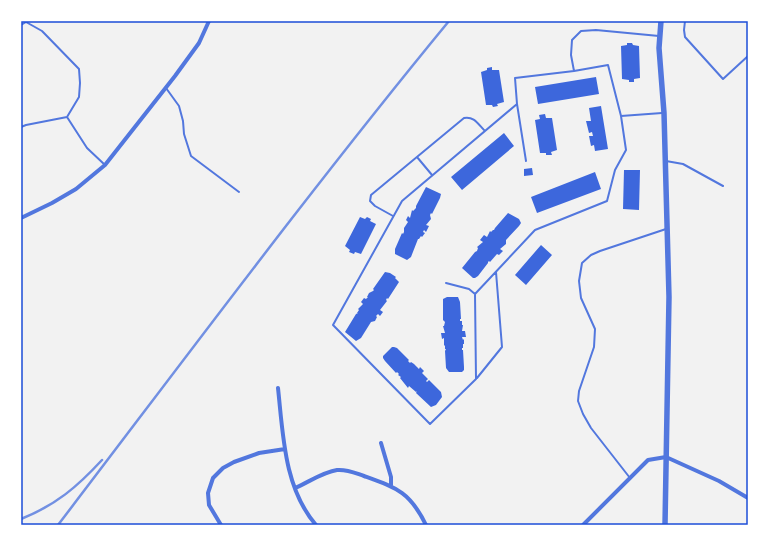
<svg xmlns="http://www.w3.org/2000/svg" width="769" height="546" viewBox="0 0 769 546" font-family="Commissioner,sans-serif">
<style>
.building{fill:#3d67dc}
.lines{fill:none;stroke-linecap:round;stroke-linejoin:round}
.service{stroke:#5277de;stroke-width:2}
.minor{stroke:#5277de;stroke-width:4}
.tertiary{stroke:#5277de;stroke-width:5.5}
.rail{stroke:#7290e2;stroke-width:2.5}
.neatline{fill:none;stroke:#1d4ed8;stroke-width:1.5}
</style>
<rect width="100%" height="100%" fill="#f2f2f2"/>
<!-- building -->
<path class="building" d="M627,43H632L633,45L639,46L640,78L634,79V82H629V80L622,79L621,46L627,45Z
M492,67V70H499L504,102L497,104L498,106L493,107L492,105H486L481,72L487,70V68Z
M596,77L599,94L538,104L535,87Z
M601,106L608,149L595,151L594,145L591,146L589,136H593L592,132L589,133L586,121H591L589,108Z
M545,114L546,118H552L557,150L551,152L552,155H546V153H540L535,120L540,119L539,115Z
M504,133L514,146L462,190L451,177Z
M532,168L533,175L524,176V169Z
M624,170H640L639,210L623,209Z
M595,172L601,189L537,213L531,197Z
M426,187L439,193L441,194L440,198L432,214L431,213L430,215L431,219L426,225L429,226L426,232L424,230L423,232L425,233L422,237L421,236L419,239H418L411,257L407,260L395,254V249L402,233L403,234L404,232V228L408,222L406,220L408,216L410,218L412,210L413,211L416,208V206Z
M508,213L519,219L521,223L519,226L506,240V244L500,249L503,251L499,255L497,254L490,262L489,261L488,262V263L478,276L475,278H473L462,268L475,252L477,251L478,248L477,247L483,242L480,240L484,235L487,237L490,231L491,232L493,230H494L495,228Z
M360,217L365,219L367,217L371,219L370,221L376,224L361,254L355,252L354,254L349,252L350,250L345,246Z
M541,245L552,255L526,285L515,275Z
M385,272L390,273L396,277L395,278L399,282L388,299L387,298L386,300L387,301L380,310L383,312L380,316L378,314L376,316L377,317L375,321L371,322L361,338L356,341L345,332L356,314L358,313H357L359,310L358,309L363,304L361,302L364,298L366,299L368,297H367L369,293L373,291L374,290L373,289Z
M447,297H458L460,302L461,319H460V321H462V325H463L462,331H465L466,337H462L463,340L464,339V344H463V348H462V350H463L464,367V370L462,372H449L446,368L445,351L446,349H445V345L444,346V338L442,339L441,333H445L443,326H444L445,322L443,320V299Z
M392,347H394L397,348L409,360L408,361L410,363L411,362L414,364L419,369L420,367L424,371L422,373L428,379L426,381L427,382L429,380L441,392L442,397L436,405L431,407L416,393L417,391L416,392L409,386L408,388L400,378L401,377L398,375L399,374L397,372L396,373L385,361L383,358V356Z"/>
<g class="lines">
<!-- service -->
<path class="service" d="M685,21L684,30L685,37L723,79L748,56
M21,25L26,22L42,31L79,69L80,83L79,97L67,117
M574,71L571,55L572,40L581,31L596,30L659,36
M166,88L179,106L183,121L184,134L191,156L239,192
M517,104L526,161
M621,116L626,150L615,170L607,201L535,230L475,294L476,379L430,424L333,325L402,201L517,104L515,78L574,71L608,65L621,116L662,113
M21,127L26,125L67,117L87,148L105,165
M417,157L432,175
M666,161L683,164L723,186
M393,216L375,206L370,201L371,195L464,118C474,116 478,124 485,131
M446,283L469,289L475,294
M477,378L502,347L496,272
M630,478L591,428L583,414L578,401L579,391L594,347L595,329L581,298L579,281L582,263L591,255L600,251L666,229"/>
<!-- minor -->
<path class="minor" d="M21,218L52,203L76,189L105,165L175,76L199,43L209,21
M278,388C283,434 284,488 316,525
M381,443L391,477V485
M295,488C309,482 323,472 337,470C347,469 355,473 364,476C397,488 410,492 426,525
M221,525L209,505L208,493L213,478L223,468L234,462L259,453L285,449
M583,525L648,460L666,457L719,481L748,498"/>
<!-- tertiary -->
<path class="tertiary" d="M661,21L659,48L664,113L669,297L665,525"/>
<!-- rail -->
<path class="rail" d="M21,519C56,505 77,487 102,460
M58,525C187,356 314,185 449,21"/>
</g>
<!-- border -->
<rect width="769" height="546" fill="none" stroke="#ffffff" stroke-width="44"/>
<rect x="22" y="22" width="725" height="502" class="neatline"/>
</svg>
